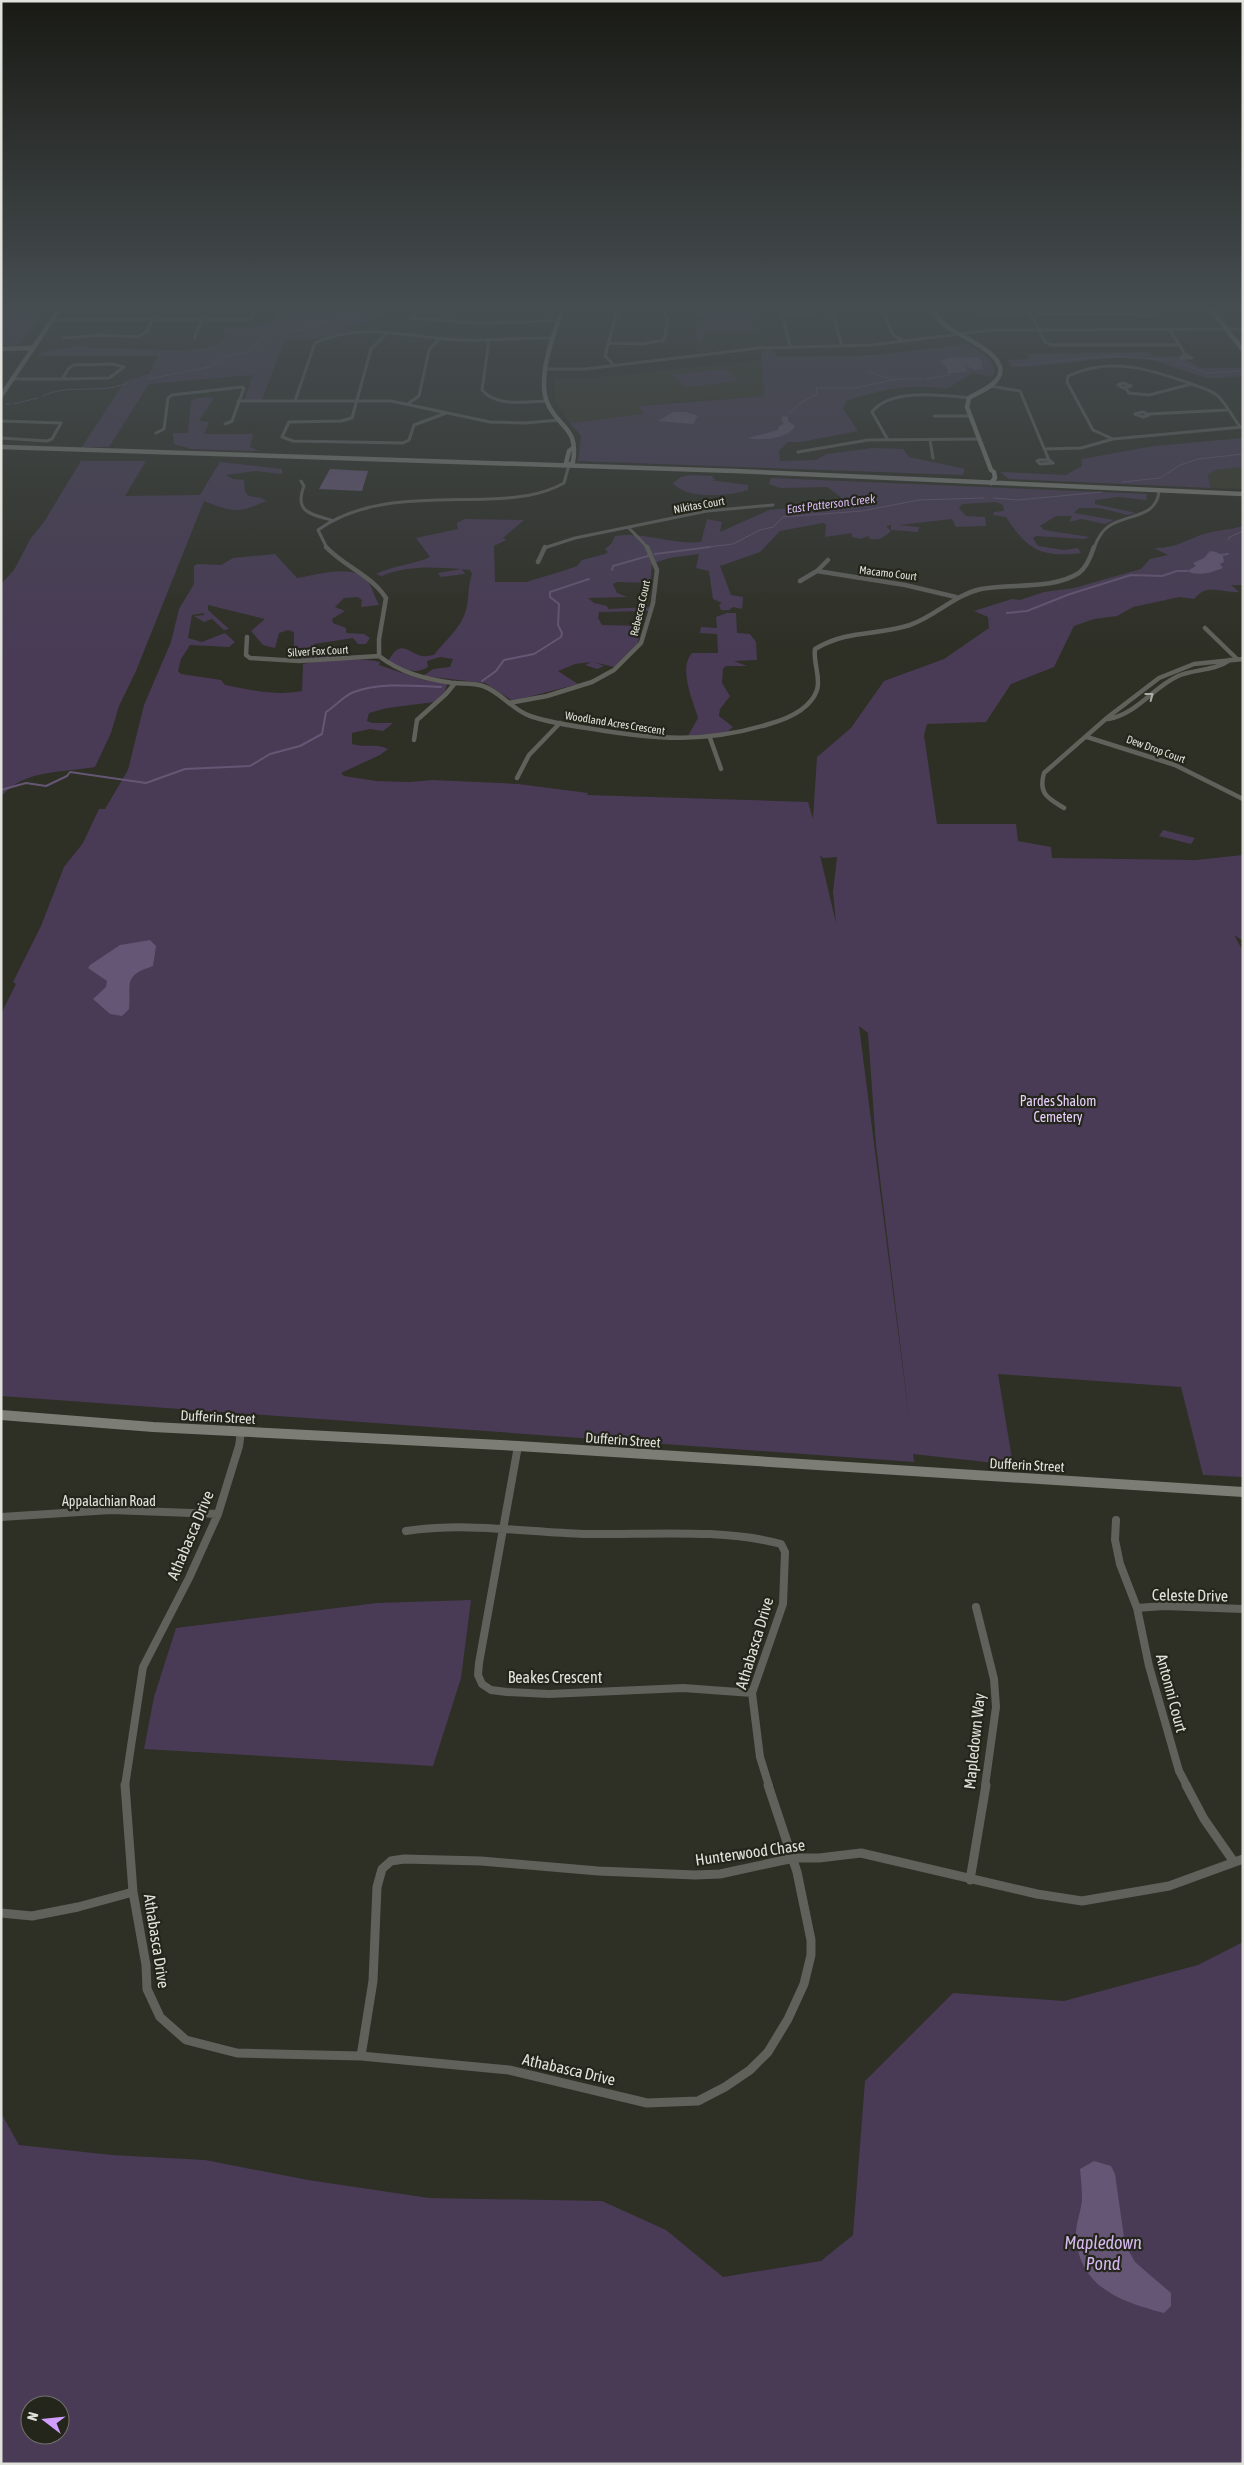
<svg xmlns="http://www.w3.org/2000/svg" width="1244" height="2465" viewBox="0 0 1244 2465" font-family="'Asap Condensed',sans-serif">
<style>
.built{fill:#383928}
.green{fill:#493b56;fill-rule:evenodd}
.water{fill:#665675}
.lines{fill:none;stroke-linecap:round;stroke-linejoin:round}
.stream-far1{stroke:#665675;stroke-width:1}
.stream{stroke:#665675;stroke-width:2}
.street-far3{stroke:#61615c;stroke-width:3}
.street-far2{stroke:#61615c;stroke-width:4.5}
.street-far1{stroke:#61615c;stroke-width:8}
.street{stroke:#61615c;stroke-width:9}
.secondary-far1{stroke:#7c7d75;stroke-width:4.5}
.secondary{stroke:#7c7d75;stroke-width:10}
.oneway{stroke:#aeaea8}
.labels{text-anchor:middle;dominant-baseline:central;stroke-width:4.5;stroke-linejoin:round;paint-order:stroke}
.far-street-label{font-size:11px;fill:#e1e2db;stroke:#25261b}
.far-water-label{font-size:12px;font-style:italic;fill:#d6b9f1;stroke:#25261b}
.park-label{font-size:14px;fill:#e7d0fe;stroke:#25261b}
.street-label{font-size:14px;fill:#e1e2db;stroke:#25261b}
.near-street-label{font-size:16px;fill:#e1e2db;stroke:#25261b}
.near-water-label{font-size:18px;font-style:italic;fill:#d6b9f1;stroke:#25261b}
</style>
<rect width="100%" height="100%" fill="#2e2f25"/>
<!-- built -->
<path class="built" d="M1008,308H1082L1085,314L1010,312Z
M696,316L756,317L762,346L699,353L692,347Z
M762,360L764,396L682,401L638,406L644,414L570,423L555,401L554,379L592,378Z
M1243,467V489L1211,488L1208,475L1215,470Z"/>
<!-- green -->
<path class="green" d="M1,308H44L20,345H1Z
M281,308H296L294,314L310,308H387L372,320L346,327L348,331L315,339L284,341L262,400H244L253,375L149,384L109,447H82L125,381L149,374L158,356H39L42,352L83,345L84,347L183,351L214,346L227,337L223,328H248L274,323Z
M692,308H755L756,317H740H745L744,326L754,327L755,332L706,331L702,342L697,341L698,325H705L707,316H696V310Z
M968,344C981,351 990,356 995,370L992,377L972,373L947,389C912,383 880,390 846,401L843,409L858,431L801,442H788L779,451L780,461L816,460L827,454L873,448L903,449L909,457L965,469L963,475L578,461L581,436L570,423L644,414L638,406L764,396L761,351L773,349L777,357L877,355Z
M1150,352L1153,356L1175,357L1189,361L1200,368H1243V376C1230,377 1213,380 1200,376C1178,370 1158,358 1134,358C1092,356 1052,368 1011,367L1008,360L1029,359L1028,354Z
M724,369L739,381L686,387L672,375Z
M214,397L199,421L209,422L204,434H253L250,447L259,451L191,449L174,444L173,433H187L188,431L191,401L197,398Z
M1243,438V467L1215,470L1208,475L1211,488L1009,479L1000,472L1066,475L1082,466V459L1154,446Z
M81,461H146L125,496L200,495L220,462L282,469V474L256,471L225,475L233,479L244,480L245,492L249,496L261,498L266,501C237,514 233,512 204,501L136,671L119,706L111,733L95,767C62,773 24,769 1,797V584L14,570L31,538L44,522Z
M690,475L712,476L715,480H709L748,485V490C729,496 686,500 673,483L681,477Z
M771,478L1147,494L1146,500L1118,497L1095,500V504L1136,513L1128,515L1100,508H1079L1074,513L1114,520L1105,524L1082,519L1069,522L1072,516H1056L1040,526L1044,530L1090,537L1084,539L1036,536L1033,538L1038,546L1064,550L1078,548L1081,553C1042,558 1027,550 1006,517L993,515L994,512L1004,511L1003,505L996,502L962,504L959,508L966,516L985,517L986,526L956,527L952,519L899,525L919,527L918,532L891,530V525L886,526L891,531C885,536 881,541 870,539L868,536L861,539L852,537V533L825,537L826,525L823,523L780,531L760,552L720,566L731,595L743,597L742,609L733,607L729,610H721L719,605L722,603L713,599L709,571L696,568L699,554L669,558L652,564L650,583L617,582L613,584L617,593L627,597L588,598L594,603L607,606L608,609L649,607V611H646L599,612L598,618L602,625L641,626L638,643L614,667L594,662L604,666L597,669L585,665L591,662L575,664L558,671L578,684L513,701L485,683L423,676L433,669L450,667L453,659L440,657L427,661L428,667C414,676 401,668 388,661C401,639 405,651 422,656C425,657 431,655 434,655C446,639 463,627 467,606C469,594 468,585 472,574L470,570L462,569L465,574L441,577L438,573L461,569C436,567 405,565 382,576L376,574C394,565 413,565 430,557L416,538L458,529L457,523L465,519L524,520L503,538L506,540L494,546L495,582H526L563,571L577,566L582,560L605,554L608,552L605,549L612,543L615,536C644,531 672,545 701,542L707,519L722,522L720,532L769,510L837,504L841,497L827,487L781,488L769,484Z
M1243,526V585H1231L1239,592C1221,593 1207,582 1194,599L1179,597L1133,607L1117,616L1094,619L1074,626L1054,667L1011,684L986,722L927,724L924,735L937,824H1016L1018,841L1051,847L1052,858L1196,860L1243,855V941L1234,935L1243,951V1477L1203,1475L1181,1387L998,1374L1013,1465L913,1454L914,1462L1,1396V1014L16,984L13,982L41,926L64,867L83,843L99,809H105L128,770L144,705L171,642L179,609L194,584V566L197,564L221,565L233,558L275,554L297,578C318,575 355,562 369,583C373,590 375,598 379,605L361,607L362,600L358,597L344,598L335,607L345,611L332,619L333,623L346,628V633L364,634L370,638L366,644H358L353,638L314,644L319,651H337L333,658L302,661L294,648V632L288,630L279,633L275,648L263,645L251,631L265,619L208,605V610L229,629L224,630L212,619L204,622L194,616L205,615L203,613L192,615L188,638L202,642L225,633L235,642L229,647L190,645L181,659L178,671L181,674L221,680L225,685C250,690 277,696 302,691L303,664C329,659 354,657 380,662L379,665L420,679L447,684L445,692L434,702L387,708L369,713L367,721L372,723H393L383,731L370,729L352,733V744C365,748 376,743 388,749L380,755L341,773L344,776L376,781L410,782L433,780L518,784L588,793L587,795L808,802L813,819L817,757L851,728L884,681L944,659L989,628L988,617L974,611L1012,599L1020,600L1044,592L1074,588L1095,582L1141,569L1150,559L1168,555L1154,548C1177,548 1183,541 1204,534C1216,530 1230,530 1243,526ZM820,855L823,858L837,857L833,892L836,923ZM859,1026L868,1033L876,1145L911,1433Z
M727,613H736L737,633L750,634L756,642L757,660L734,661L747,666H726L723,669L722,683L730,696L720,709L719,716L733,727L726,733L688,736L698,718C693,700 678,669 692,653H718L717,634L700,633L701,627L717,628L716,617Z
M1163,830L1195,838L1191,844L1159,836Z
M471,1600L461,1678L433,1766L144,1749L154,1697L176,1628L377,1603Z
M1243,1942V2464H1V2113L19,2145L112,2155L205,2160L308,2180L429,2198L602,2201L666,2230L723,2277L821,2261L853,2235L865,2081L953,1993L1064,2001L1198,1965ZM30,2405H60V2435H30Z"/>
<!-- water -->
<path class="water" d="M978,357L982,361V369L974,370L964,364L968,371L947,374L948,369L940,361L948,358Z
M673,412H685L698,416L693,424L658,421Z
M783,416L788,417V421L795,426C789,439 760,441 748,438L778,430L779,426L784,424L781,420Z
M330,469L368,471L362,491L319,489Z
M1210,551L1216,552L1223,556L1224,562L1220,564L1223,568C1213,572 1198,577 1187,571L1196,566L1193,563L1204,558Z
M150,940L156,946L153,966C123,976 131,982 129,1009L122,1016L110,1014L93,999L106,987L107,981L88,968L90,965L120,945Z
M1094,2161L1111,2166L1115,2174L1125,2244L1135,2262L1171,2293V2306L1164,2313C1122,2302 1080,2288 1076,2238C1075,2225 1081,2212 1082,2200C1082,2189 1081,2179 1080,2169Z"/>
<g class="lines">
<!-- stream-far1 -->
<path class="stream-far1" d="M309,329L308,325L352,316L362,311L358,308
M1177,362L1207,373L1243,371
M1015,365L1110,356L1167,360
M868,372L894,380
M149,379L209,367L229,356L248,352L267,335L288,330L305,331
M927,379L949,375
M43,396C69,383 101,395 127,383
M6,404H10
M13,404L38,398
M789,414L800,403L817,394L816,388H854L898,379H922
M1122,482L1160,478L1180,465L1198,459L1243,454
M994,498L1017,500L1102,492
M1229,540L1228,538L1243,531
M700,548L733,544L760,530L773,527L783,517L862,511L919,500L984,498"/>
<!-- stream -->
<path class="stream" d="M655,554L710,547
M1221,555L1228,554
M612,570L613,566L648,556
M1007,613L1027,611L1070,594L1131,575L1162,576L1177,571H1187
M482,681L496,671L504,660L534,654L561,637L562,633L558,625L559,604L550,597V592L589,579
M1,790L26,783L46,786L67,776L70,772L146,783L185,769L250,766L270,754L300,746L322,734L326,712C336,706 343,696 354,692C381,682 414,686 441,687"/>
<!-- street-far3 -->
<path class="street-far3" d="M420,308L410,318L477,323L558,321
M831,308L842,346
M882,308L892,334L903,341
M979,308L982,314L1157,315L1159,313L1156,308
M1030,313L1045,342L1051,345H1180
M52,320H246L251,318L255,308
M1170,330L1185,354
M386,334L371,349L352,418L341,421L289,422L282,437L293,441L403,443L409,440L414,425L446,413
M64,338L102,335L138,337L147,331L159,308
M194,339L206,308
M489,340L482,390C496,407 526,402 546,401
M609,343L642,344L664,340L668,318L660,308
M790,346L782,313L832,310
M1185,354L1192,358H1180Z
M112,364L124,367L109,378L62,379L69,368L74,365Z
M614,365L605,356L618,308
M547,369H585L759,348L872,345L992,330L1243,329
M13,379H62
M1123,383L1131,386L1123,388L1118,385Z
M990,386L1020,391L1049,460
M1125,388L1129,393L1149,395L1192,384
M238,401H391L490,422L525,423L560,420
M295,401L315,343C361,320 416,339 465,340C495,341 524,337 553,338
M409,403L419,396L429,350L440,338
M1143,412L1149,415L1143,417L1135,414Z
M1149,414L1227,410
M934,416H971
M1,421L61,423L52,439L47,441L1,438
M156,433L164,429L168,398L172,395L242,387L244,388L232,421L225,424
M1113,439L1093,430L1067,382L1068,376C1108,357 1146,368 1186,382C1196,386 1210,389 1218,396C1226,404 1233,417 1240,427
M888,440L872,412C890,388 942,395 969,398
M930,440L933,458
M1044,449L1081,448L1113,439L1242,427
M798,452L868,440L980,439
M1039,460H1049L1053,463L1040,464L1037,461Z
M301,481L304,486C294,512 310,514 331,520
M629,528L648,548
M327,548L318,530C366,495 433,501 489,499C515,498 541,496 564,483L569,465
M544,548L575,538L707,511L773,505
M1094,548C1097,540 1101,531 1109,526C1127,514 1158,518 1159,490"/>
<!-- street-far2 -->
<path class="street-far2" d="M326,547C345,567 371,575 386,598L379,639V656C401,673 425,679 453,683C463,684 473,683 483,686C501,692 512,710 530,716C551,723 572,726 593,729C656,740 707,743 769,724C787,719 810,710 817,690C821,677 813,663 815,649C849,629 876,636 910,625C936,616 954,595 981,589C1012,583 1052,590 1079,573C1087,567 1091,556 1094,547
M828,560L817,571L905,585L956,597
M538,562L545,547
M800,581L817,571
M1205,628L1237,659
M247,637L246,655L250,658L299,661L379,656
M509,703L547,696L592,682L614,670L641,643L653,603L657,570L647,547
M1108,719C1137,714 1152,688 1178,676C1194,669 1215,671 1230,660
M1087,737L1175,765L1243,799
M710,738L721,769
M414,740L417,720L446,694L455,683
M517,778L529,755L560,723
M1064,808C1048,798 1038,794 1044,773L1108,717L1159,678L1194,664L1243,659"/>
<!-- street-far1 -->
<path class="street-far1" d="M518,1446L479,1663L478,1675L482,1684L491,1690L507,1692L549,1694L683,1688L752,1693
M1,1517L111,1510L218,1514
M1116,1520L1115,1540L1120,1564L1137,1608L1149,1666L1179,1771L1187,1786
M406,1531C466,1522 524,1532 584,1534C646,1535 722,1528 781,1544L785,1552L783,1604L752,1693L760,1757L769,1786
M976,1607L994,1679L996,1707L985,1786
M1137,1608L1164,1606L1243,1609
M125,1786L143,1667L189,1578L218,1514L239,1446L241,1432"/>
<!-- street -->
<path class="street" d="M125,1785L133,1892L146,1965L147,1989L160,2017L186,2040L237,2053L361,2056L509,2070L647,2103L698,2101L725,2087L750,2070L768,2052L788,2019L804,1984L811,1955V1940L797,1872L768,1785
M1186,1785L1204,1819L1234,1862
M970,1880L986,1785
M1,1913L32,1916L78,1907L133,1892
M361,2056L373,1981L377,1887L382,1869L391,1861L404,1859L481,1861L598,1871L695,1875L720,1874L794,1858H819L861,1853L1037,1894L1082,1901L1169,1886L1243,1859"/>
<!-- secondary-far1 -->
<path class="secondary-far1" d="M563,308C554,332 537,377 547,402C558,429 579,426 573,462L569,465
M931,308C936,316 941,323 949,328C962,337 1012,357 998,378C992,388 978,392 969,398L967,407L991,470L994,472L995,478L991,483
M1210,308L1243,350
M1,349L32,348
M1,396L60,308
M1,447L735,471L1243,494
M569,465L566,463L569,451L573,448"/>
<!-- secondary -->
<path class="secondary" d="M1,1415L153,1427L518,1446L1243,1492"/>
</g>
<!-- one-way arrows -->
<defs><path id="oneway-chevron" d="M-2-3.5L2.5 0L-2 3.5" fill="none" stroke-width="1.6" stroke-linecap="round" stroke-linejoin="round" transform="scale(1.25)"/></defs>
<use class="oneway" href="#oneway-chevron" transform="translate(1150 696) rotate(-37)"/>
<!-- sky -->
<linearGradient id="sky" x2="0" y2="1"><stop stop-color="#191a14"/><stop offset="0.47" stop-color="#464d51"/><stop offset="1" stop-color="#464d51" stop-opacity="0"/></linearGradient>
<rect width="1244" height="653" fill="url(#sky)"/>
<g class="labels">
<!-- far-street labels -->
<g class="far-street-label">
<text transform="translate(699 505) rotate(-10)">Nikitas Court</text>
<text transform="translate(888 573) rotate(7)">Macamo Court</text>
<text transform="translate(640 608) rotate(-77)">Rebecca Court</text>
<text transform="translate(318 651) rotate(-3)">Silver Fox Court</text>
<text transform="translate(615 723) rotate(9)">Woodland Acres Crescent</text>
<text transform="translate(1156 749) rotate(20)">Dew Drop Court</text>
</g>
<!-- far-water labels -->
<g class="far-water-label">
<text transform="translate(831 504) rotate(-7)">East Patterson Creek</text>
</g>
<!-- park labels -->
<g class="park-label">
<text x="1058" y="1101">Pardes Shalom<tspan x="1058" dy="16">Cemetery</tspan></text>
</g>
<!-- street labels -->
<g class="street-label">
<text transform="translate(218 1417) rotate(3)">Dufferin Street</text>
<text transform="translate(623 1440) rotate(4)">Dufferin Street</text>
<text transform="translate(1027 1465) rotate(3)">Dufferin Street</text>
<text x="109" y="1501">Appalachian Road</text>
</g>
<!-- near-street labels -->
<g class="near-street-label">
<text transform="translate(190 1535) rotate(-67)">Athabasca Drive</text>
<text transform="translate(1190 1595) rotate(1)">Celeste Drive</text>
<text transform="translate(754 1643) rotate(-73)">Athabasca Drive</text>
<text x="555" y="1677">Beakes Crescent</text>
<text transform="translate(1172 1693) rotate(75)">Antonni Court</text>
<text transform="translate(974 1741) rotate(-84)">Mapledown Way</text>
<text transform="translate(750 1852) rotate(-8)">Hunterwood Chase</text>
<text transform="translate(157 1941) rotate(81)">Athabasca Drive</text>
<text transform="translate(569 2069) rotate(13)">Athabasca Drive</text>
</g>
<!-- near-water labels -->
<g class="near-water-label">
<text x="1103" y="2242">Mapledown<tspan x="1103" dy="21">Pond</tspan></text>
</g>
</g>
<!-- border -->
<rect width="1244" height="2465" fill="none" stroke="#e1e2db" stroke-width="5"/>
<!-- north arrow -->
<g transform="translate(45 2420) rotate(286)"><circle r="24" fill="#25261b" stroke="#707168"/>
<path d="M0-4L9 19L0 12L-9 19Z" fill="#d19dfe"/>
<text y="-8" font-size="14" font-weight="bold" text-anchor="middle" fill="#e1e2db">N</text>
</g>
</svg>
